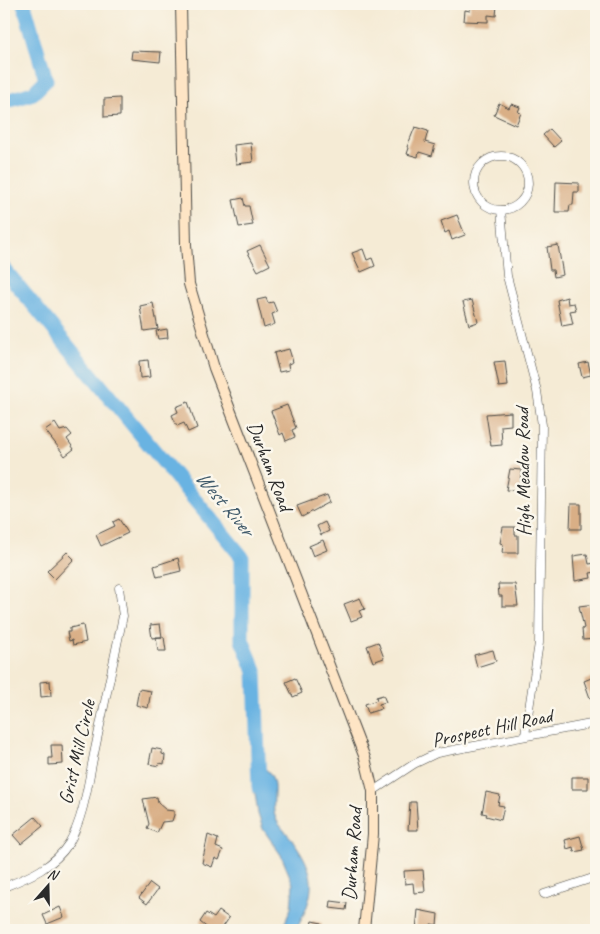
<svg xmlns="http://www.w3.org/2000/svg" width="600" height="934" viewBox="0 0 600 934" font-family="Caveat,sans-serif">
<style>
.water{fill:#69b3e2;stroke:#4a6f86}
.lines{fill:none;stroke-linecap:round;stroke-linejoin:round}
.river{stroke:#69b3e2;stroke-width:15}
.building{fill:#d9af86}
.street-casing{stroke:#494844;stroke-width:9}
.secondary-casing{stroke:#494844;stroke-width:12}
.street{stroke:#fff;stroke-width:8}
.secondary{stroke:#fee5c5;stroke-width:10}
.labels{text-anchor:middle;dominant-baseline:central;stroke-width:5;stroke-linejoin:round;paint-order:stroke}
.street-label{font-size:20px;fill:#2b2b2b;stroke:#fbf7ec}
.water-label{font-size:21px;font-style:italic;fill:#415b6b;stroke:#fbf7ec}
</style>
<rect width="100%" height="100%" fill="#fbf7ec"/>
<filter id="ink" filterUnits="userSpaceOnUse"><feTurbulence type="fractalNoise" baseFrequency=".02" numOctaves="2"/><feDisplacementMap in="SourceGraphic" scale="10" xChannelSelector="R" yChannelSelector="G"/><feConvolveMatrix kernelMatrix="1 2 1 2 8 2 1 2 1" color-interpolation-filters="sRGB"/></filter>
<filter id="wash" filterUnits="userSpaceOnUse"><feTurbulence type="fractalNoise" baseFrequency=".0096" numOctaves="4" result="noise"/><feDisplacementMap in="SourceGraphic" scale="20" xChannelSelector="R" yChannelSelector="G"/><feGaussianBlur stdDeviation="1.12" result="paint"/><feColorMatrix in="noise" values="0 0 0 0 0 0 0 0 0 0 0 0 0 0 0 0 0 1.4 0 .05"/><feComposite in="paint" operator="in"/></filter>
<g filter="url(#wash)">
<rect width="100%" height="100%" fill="#f5ebd5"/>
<!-- water -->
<path class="water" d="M262,767C282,777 270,800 275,816C277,824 285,831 291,838C317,873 317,891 296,930H282L291,908L293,884L281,855L263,829L258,814L253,779L257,769Z"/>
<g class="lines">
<!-- river -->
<path class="river" d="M4,102L33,93L46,80L24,4
M4,269L242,557V640L255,671L259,787"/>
</g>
<g id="blocks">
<!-- building -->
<path class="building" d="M470,4L497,5L496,16L488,15V22L464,21L465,10L470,11Z
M132,51L161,52L160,62L131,59Z
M120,98V116L104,117V99Z
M499,103L509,108L511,104L520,107L518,112L521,113L516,125L494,115Z
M415,127L428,131L425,142L435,145L432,156L419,152L418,157L407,154L409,148L407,147Z
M550,129L561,141L554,147L543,135Z
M251,143L253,162L236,164L234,145Z
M556,182L579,183V192H574L573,205H570L569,212H555Z
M243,198L245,206H249L253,225L239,227L233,200Z
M457,215L465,235L452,240L449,231L445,233L441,221Z
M260,245L270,265L258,271L247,251Z
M558,245L563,275L554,277L553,270H550L547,247Z
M363,249L367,260L372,258L375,266L361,272L352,253Z
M567,297L568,304L574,303L576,310L570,311L573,324L562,326L557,300Z
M266,298L268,303L273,302L277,312L272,314L275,324L264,328L257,300Z
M472,300L478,322L469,325L463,302Z
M153,303L158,329L144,331L140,306Z
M167,329L168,338L158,339L156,331Z
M289,349L293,362L288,364L289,370L279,372L274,353Z
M148,360L150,377L140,378L139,361Z
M505,361L508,386L499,387L494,362Z
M588,362L591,375L582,377L579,364Z
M188,402L197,428L188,432L184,423L177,426L172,415L178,412L176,407Z
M287,405L296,428L292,430L295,437L286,441L283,433L280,435L271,411Z
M511,412V425L501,426L502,445L491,446L486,414Z
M55,423L60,431L67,429L72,435L67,439L74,449L65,456L45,430Z
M510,469L521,470L520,491L506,490Z
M327,495L330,502L302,517L297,506Z
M571,504H581V529H570Z
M119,519L128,533L101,546L96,535L115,526L113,522Z
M325,522L329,531L321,535L317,526Z
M503,527H515V535H518V553H502L503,544L500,543Z
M323,540L327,550L313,556L309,546Z
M67,552L74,559L55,579L47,571Z
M587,554L589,564L596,563V572L590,573L591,578L575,581L573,556Z
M178,558L181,571L157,577L154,566Z
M498,584H515L518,606H502V596H499Z
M360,598L365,609L359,611L362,617L351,621L344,604Z
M595,604L596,639L583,640L582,629L584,628L579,606Z
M160,624L162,637L152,638L150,625Z
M83,625L86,642L73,645L72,640L69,641L67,632H70V628Z
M156,637H164L166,651H158Z
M378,642L384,658L373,662L367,646Z
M493,650L496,661L477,667L474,655Z
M596,676V696L590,698L584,681Z
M295,678L302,693L293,697L286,682Z
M50,681L51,696L41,697L40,682Z
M139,689L151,691L148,708L136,705Z
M383,695L386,702L379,704L381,709L368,713L365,704L377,700L376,697Z
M51,745H62L63,764L49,765V758H52Z
M152,748L162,750V754L165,755L164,764L160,763L159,766L149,764Z
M572,777H588V789H572Z
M486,792L500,795L498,805L504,806L501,820L486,816L487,814L482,813Z
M157,797L158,803L166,810L174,811V815L172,821L162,822L157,833L147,828L149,824L143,799Z
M410,802H416L418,830H408Z
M35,817L43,826L21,844L13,835Z
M208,835L218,839L216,847L223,850L219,860L215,858L212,867L202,863Z
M580,836L584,850L574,852L573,847L567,849L565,840Z
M423,870L425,892L414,893L413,883L405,884L404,871Z
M150,883L158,889L147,904L139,898Z
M331,901L347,903L346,910L330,908Z
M60,907L64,917L47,924L43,915Z
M418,910L438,914L437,925L431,924L430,930H416Z
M219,911L229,918L221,930H210L200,922L206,913L214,918Z
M312,921L322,923L321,930H310Z"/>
</g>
</g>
<g filter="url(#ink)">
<use href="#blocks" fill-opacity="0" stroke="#494844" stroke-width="1"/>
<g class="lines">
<defs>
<path id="street" d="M474 183a27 27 0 1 1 54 0a27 27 0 1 1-54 0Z
M501,210L507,276L537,391L542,425L539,643L525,735
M373,791L414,764L437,753L596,723
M4,887C29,877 54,867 69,843C84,817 88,783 94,754C104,708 113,662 123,616L119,588
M544,894L596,877"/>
<path id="secondary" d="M181,4L186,245L189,284L214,368L365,758L373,791V834L364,930"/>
</defs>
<!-- street casing -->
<use href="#street" class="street-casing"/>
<!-- secondary casing -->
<use href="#secondary" class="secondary-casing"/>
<!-- street -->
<use href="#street" class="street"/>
<!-- secondary -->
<use href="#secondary" class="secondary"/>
</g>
</g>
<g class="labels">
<!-- street labels -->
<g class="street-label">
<text transform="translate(270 466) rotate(69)">Durham Road</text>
<text transform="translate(523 472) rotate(-91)">High Meadow Road</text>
<text transform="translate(492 728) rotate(-12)">Prospect Hill Road</text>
<text transform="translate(77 752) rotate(-77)">Grist Mill Circle</text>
<text transform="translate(352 854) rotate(-86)">Durham Road</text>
</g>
<!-- water labels -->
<g class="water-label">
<text transform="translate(225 503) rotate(50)">West River</text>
</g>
</g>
<!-- margin -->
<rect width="600" height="934" fill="none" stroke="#fbf7ec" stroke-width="20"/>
<!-- north arrow -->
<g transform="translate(48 886) rotate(20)" stroke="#fbf7ec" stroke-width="4" paint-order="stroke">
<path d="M0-4L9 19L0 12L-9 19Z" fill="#2b2b2b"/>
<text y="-8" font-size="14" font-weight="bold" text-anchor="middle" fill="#2b2b2b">N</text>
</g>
</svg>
